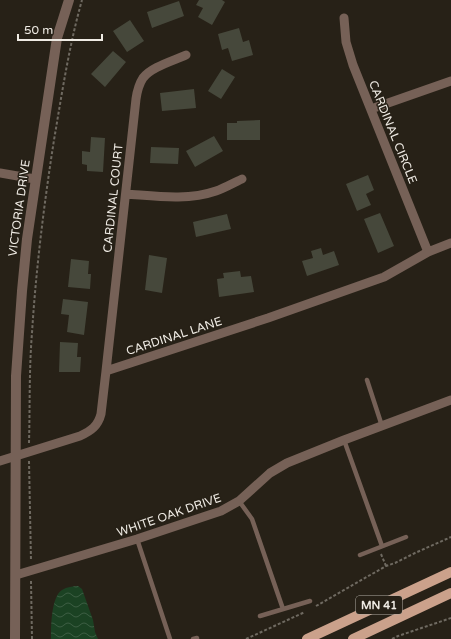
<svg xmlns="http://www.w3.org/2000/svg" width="451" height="639" viewBox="0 0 451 639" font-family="'Varela Round',sans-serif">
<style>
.water{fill:url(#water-waves)}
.building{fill:#46483b}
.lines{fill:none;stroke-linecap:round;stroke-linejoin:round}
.path{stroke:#6f6a61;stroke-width:2;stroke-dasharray:3 2;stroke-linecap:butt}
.service{stroke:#766157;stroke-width:4.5}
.minor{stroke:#766157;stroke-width:9}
.tertiary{stroke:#766157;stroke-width:10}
.primary{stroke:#cba18b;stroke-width:10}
.labels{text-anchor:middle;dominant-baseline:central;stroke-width:3;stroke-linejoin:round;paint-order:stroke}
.shield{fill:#272117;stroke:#b3aea6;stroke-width:1}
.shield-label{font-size:11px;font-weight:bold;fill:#efebe4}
.street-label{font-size:12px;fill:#efebe4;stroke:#272117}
</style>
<defs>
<pattern id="water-waves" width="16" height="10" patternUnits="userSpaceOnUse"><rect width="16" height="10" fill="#1b4223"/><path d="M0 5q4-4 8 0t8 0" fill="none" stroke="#3c5d43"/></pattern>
</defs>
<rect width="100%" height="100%" fill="#272117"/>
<!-- water -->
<path class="water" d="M78,586L82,589L93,620L95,632L98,639H51C51,627 51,597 62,590C67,587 73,586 78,586Z"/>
<!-- building -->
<path class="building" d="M199,0H222L225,2L212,25L198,17L203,8L196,5Z
M179,1L184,16L152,28L147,12Z
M130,20L144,41L127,52L113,31Z
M239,28L243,42L249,40L253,55L232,61L228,48L222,50L218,34Z
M113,51L126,62L105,87L91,74Z
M222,69L235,77L221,99L208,91Z
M194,89L196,108L162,111L160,93Z
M260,120V140H227V123H237V121Z
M214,136L223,151L195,167L186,151Z
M91,137L105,138L103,172L87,171V165L82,164V151L90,152Z
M151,147L179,148L178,164L150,163Z
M368,175L374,190L366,194L371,205L357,211L346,184Z
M380,213L394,246L378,253L364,219Z
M227,214L231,229L196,237L193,222Z
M321,248L323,255L334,251L339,265L307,276L302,261L313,258L311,251Z
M149,255L167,258L162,293L145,290Z
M71,259L89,261L88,274H91L90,289L68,287Z
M240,271L241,277L251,276L254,292L219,297L217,279L224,278L223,273Z
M63,299L88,302L84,335L67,332L69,315L61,314Z
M60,342L78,343L77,357H81L80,372H59Z"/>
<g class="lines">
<!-- path -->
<path class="path" d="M29,443C30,406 29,370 32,333C36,269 44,204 54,140C62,93 69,46 82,0
M29,461L31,561
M381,554L386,566
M31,581L32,639
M316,606L386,566L395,563L415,553L451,537
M246,639L305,612
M392,639L398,636L451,618"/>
<!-- service -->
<path class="service" d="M367,380L382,426
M344,440L382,546
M239,501L252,519L283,609
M137,539L170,639
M360,555L406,537
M260,616L310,601
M193,639L197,638"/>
<!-- minor -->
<path class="minor" d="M344,18L346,42L353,65L428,252
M371,109L451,81
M0,173L35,179
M126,194C155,196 187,201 216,191C225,188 233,183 242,179
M106,371L268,318L384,277L428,252L451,243
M0,461L80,436C91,431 98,426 101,414L106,371L136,99C137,92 139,84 143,78C151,67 173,61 186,55
M16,575L137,539L221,511L239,501L270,473L287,463L344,440L451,400"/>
<!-- tertiary -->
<path class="tertiary" d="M15,639L16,376L22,291L27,239L57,38L69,0"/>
<!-- primary -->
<path class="primary" d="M307,639L451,572
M353,639L451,593"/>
</g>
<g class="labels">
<!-- shield labels -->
<rect class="shield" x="356" y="596" width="46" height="18" rx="3"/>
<g class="shield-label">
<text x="379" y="605">MN 41</text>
</g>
<!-- street labels -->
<g class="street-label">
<text transform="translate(393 132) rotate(68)">CARDINAL CIRCLE</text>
<text transform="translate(113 198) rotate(-84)">CARDINAL COURT</text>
<text transform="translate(19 208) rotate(-82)">VICTORIA DRIVE</text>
<text transform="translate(174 336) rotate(-18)">CARDINAL LANE</text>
<text transform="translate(169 515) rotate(-19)">WHITE OAK DRIVE</text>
</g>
</g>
<!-- scale -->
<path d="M18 34v6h84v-6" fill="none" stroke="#efebe4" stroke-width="2"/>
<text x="24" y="34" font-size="12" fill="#efebe4" stroke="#272117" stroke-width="3" paint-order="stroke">50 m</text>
</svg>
